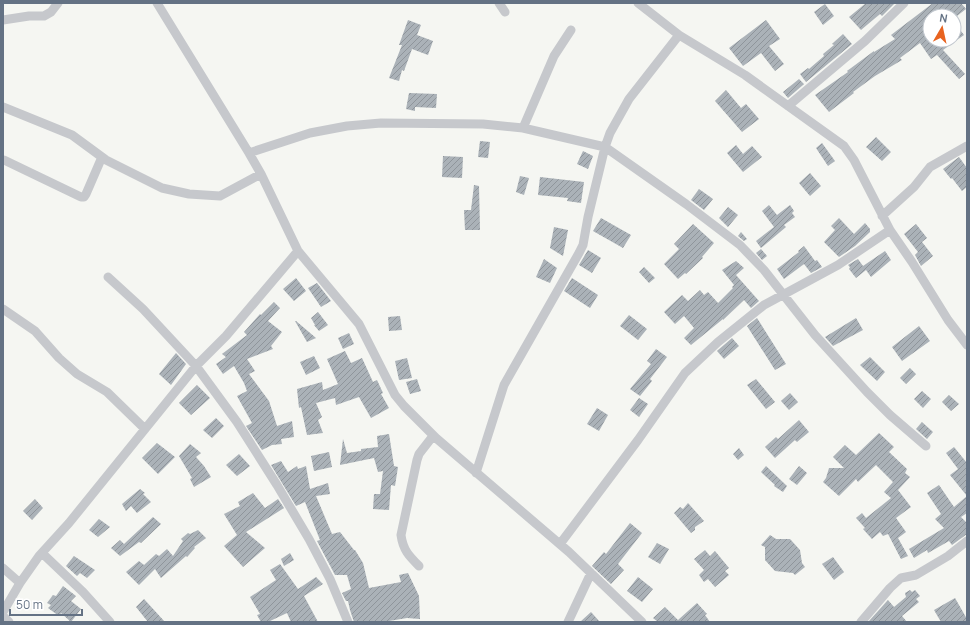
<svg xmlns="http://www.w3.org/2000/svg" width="970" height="625" viewBox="0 0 970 625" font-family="Manrope,sans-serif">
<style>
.building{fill:url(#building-hatch)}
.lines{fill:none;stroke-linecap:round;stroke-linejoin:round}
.street{stroke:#c6c8cc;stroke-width:9}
</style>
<defs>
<pattern id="building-hatch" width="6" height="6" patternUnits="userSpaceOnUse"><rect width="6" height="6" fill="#abb2b8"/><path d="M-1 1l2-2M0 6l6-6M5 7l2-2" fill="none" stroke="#8f959b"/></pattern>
</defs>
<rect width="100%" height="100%" fill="#f5f6f2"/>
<!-- building -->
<path class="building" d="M866,3H895L882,16L880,14L861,30L849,17Z
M933,3H961L966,9L957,16H930V40H954V22L964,35L943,50L965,74L959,79L937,55L931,59L920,43L900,58L902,60L875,76L853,92L854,93L829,112L815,95L848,72L847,71L874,51V52L895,39L891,35Z
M825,4L834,16L823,25L814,12Z
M408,20L421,25L417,35L433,41L428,55L412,49L404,71L402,70L399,81L389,78L402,45H399Z
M766,20L780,39L769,46L784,64L775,71L761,53L743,66L729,48Z
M843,34L852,44L806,82L800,74L808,68L809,69L824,56L823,54L834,45L832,44Z
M799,79L804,84L788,98L783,92Z
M726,90L741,108L746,104L759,119L742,132L715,101Z
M409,93L437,94L436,108L415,107V111L406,109Z
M876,137L891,152L882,161L866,147Z
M480,141L490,142L488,158L478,157Z
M822,143L835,161L828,166L816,148Z
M736,145L743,154L752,146L762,157L743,172L727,153Z
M583,151L593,156L588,169L577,164Z
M443,156L463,157L462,178L442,177Z
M959,157L967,168V187L962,191L952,178L951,179L943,169Z
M810,173L821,186L810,196L799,183Z
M520,176L529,178L524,195L516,192Z
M540,177L584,182L581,203L567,201L568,198L538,195Z
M474,185L479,186L480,230H465L464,210H471Z
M699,189L713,199L704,210L691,200Z
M769,205L777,215L790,205L794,211L792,213L795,217L784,225L786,227L761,248L756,241L774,227L762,211Z
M728,207L738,215L728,227L719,218Z
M601,218L631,235L623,248L593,231Z
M839,218L854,234L865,223L870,229V232L855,246L839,257L824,242L835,230L831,226Z
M693,224L714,243L702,257L703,258L686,274L685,273L678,279L664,264L679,249L674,244Z
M916,224L927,238L922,242L933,256L921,266L915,255L918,252L904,234Z
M554,227L568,230L563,256L550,248Z
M741,232L747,239L744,241L738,236Z
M804,246L815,261L817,260L822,267L811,273L804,264L784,279L777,269L799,252L798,251Z
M761,249L767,256L762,260L756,253Z
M588,250L601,258L592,273L579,265Z
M885,251L891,260L871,277L866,270L856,278L849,269L850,267L848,265L858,259L863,266Z
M544,259L557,268L550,283L536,277Z
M736,261L744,268L736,275L759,301L751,308L744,300L723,320V319L691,345L684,338L694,328L684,316L675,324L664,312L682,295L688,301L700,290L704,295L708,292L718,303L733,288L732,287L734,285L722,270Z
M644,267L655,278L649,283L639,272Z
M296,278L306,291L294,301L283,289Z
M572,278L598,295L590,308L564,291Z
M317,283L331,301L321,307L308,288Z
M274,302L280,308L268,321L282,332L271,346L273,349L247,359L255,371L249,374L269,401L277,426L292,421L294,437L281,439L282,444L272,445L262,450L246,426L252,423L237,396L247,391L244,383L234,366L223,374L216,364L226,357L222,354L247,335L244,332L260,314L261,315Z
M318,312L328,325L319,331L314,325H315L311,318Z
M629,315L647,329L638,340L620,326Z
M400,316L402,330L389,331L388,317Z
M757,318L786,364L775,370L747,326Z
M856,318L863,330L833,346L825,337Z
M295,321H296L316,338L307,342Z
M919,326L930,341L902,361L892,347Z
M349,333L354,344L343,349L338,338Z
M732,338L739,346L724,359L717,351Z
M656,349L667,357L650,379L652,381L640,396L630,389L651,364L647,361Z
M345,351L351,363L362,358L373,382L377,380L383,393L381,394L389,408L371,418L359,397L336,405L335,398L316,403L322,417L318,420L323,433L307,435L301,407L299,408L297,389L322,382L323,390L338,384L327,359Z
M176,353L186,364L171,385L159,374Z
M314,356L320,368L306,375L300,362Z
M870,357L885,372L877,381L860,365Z
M407,358L412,378L399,380L395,361Z
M910,368L916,374L906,384L900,378Z
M417,379L421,391L410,394L406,382Z
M756,379L775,402L766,409L747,385Z
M197,385L210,398L191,415L179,403Z
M922,391L931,399L923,408L914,399Z
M790,393L798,402L789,410L781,401Z
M949,395L959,404L951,411L942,402Z
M639,398L648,404L639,417L630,410Z
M597,408L608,415L599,431L587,424Z
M216,418L224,426L212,438L203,430Z
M799,420L809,432L797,442L795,440L775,458L765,447L776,437L778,439Z
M922,422L933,432L927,439L916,429Z
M879,433L894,447L889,452L907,469L905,473L910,477L898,490L911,507L896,518L906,532L898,538L908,556L901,559L888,534L883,536L880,532L872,539L863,529L865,528L856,518L862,513L866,518L891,498L884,492L893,482L876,465L858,482L856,479L839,496L823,482L826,478L829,468H844L833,457L845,445L856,455Z
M389,434L394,466L398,467L395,486L391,485L389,510L373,509L374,494H380L383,471L378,472L374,458L340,465L343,439L347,453L361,451V449L378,447L377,436Z
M157,443L175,457L158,474L142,458Z
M190,444L201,453L196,457L204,466L211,477L194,487L190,479L192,478L179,456Z
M954,447L967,463V513L961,517L967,523V534L952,545L949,541L928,553L927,550L914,558L909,549L944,528L935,519L941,514L927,493L939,485L954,507L967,496L950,475L958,469L946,453Z
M739,448L744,455L738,460L733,454Z
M329,452L332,467L314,471L311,456Z
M239,454L250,466L237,476L226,465Z
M281,461L288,472L297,466L298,469L306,466L310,489L328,483L330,494L316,496L332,534L340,532L354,550H355L363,563L369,588L401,582L399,575L408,573L419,596L420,619L407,618L383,622H354L350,610L348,601H346L342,593L351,589L347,575H335L317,541L320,540L305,502L296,506L271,465Z
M766,466L787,486L783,492L774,486L775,485L761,472Z
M799,466L807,473L797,485L789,479Z
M140,489L145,493L143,494L151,502L137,513L131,506L126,511L122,504Z
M253,493L265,508L278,499L284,508L246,532L265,548L243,567L224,546L237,535L224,514L240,506L238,502Z
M35,499L43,508L32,520L23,511Z
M688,503L704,521L695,527V530L691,533L674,513L680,507L683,509Z
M153,517L161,524L141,543L139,542L120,556L111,548L120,540L124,544Z
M99,519L110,527L98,537L89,530Z
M630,523L642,533L618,564L624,570L611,584L592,566L604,552L606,554Z
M198,530L206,538L194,547L195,548L187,557L186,556L161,578L155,569L139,585L126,572L139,561L144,565L156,554L159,556L167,549L173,556L183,541L181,539L188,533L190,534Z
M770,535L776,539H790L800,550L802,563L805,567L795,575L793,573L775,571L765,560V547L761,545Z
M657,543L669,549L660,564L648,557Z
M705,550L710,556L715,551L729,568L725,571L729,575L715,587L708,579L704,582L699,575L704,570L694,559Z
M290,553L294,560L284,566L281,559Z
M74,556L95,570L87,578L80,573L77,576L66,566Z
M833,557L844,572L834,580L822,564Z
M280,564L298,589L316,577L323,584L304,596L318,622H291L287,613L268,622H261L257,615L260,614L250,597L276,580L270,570Z
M638,577L653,589L642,602L627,591Z
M63,586L76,596L71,601L81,609L71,622L61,613L59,616L48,608L51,605L47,603L53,595L56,596Z
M910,590L912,592L915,590L920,596L916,599L919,602L902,616L907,622L869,621L888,600L894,607L906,597L905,593Z
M955,598L967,619V622H941L934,610Z
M144,599L165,622H148L136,607Z
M697,603L707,614L705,615L710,622H658L653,618L665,607L678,620Z
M591,612L600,622H580Z"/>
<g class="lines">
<!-- street -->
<path class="street" d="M157,3L249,153L261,174L298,251L359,324L395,395L404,406L436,438L569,552L642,622
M499,3L505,12
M638,3L679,35L745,75L844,146L854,160L890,230L912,262L948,320L967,345
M3,20L29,16H44L51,12L58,3
M788,106L865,41L904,3
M3,107L72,135L106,160L162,188L189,194L220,196L261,174
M523,128L554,56L571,30
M249,153L310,133L347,126L381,123L483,124L523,128L605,147L686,204L740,245L764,270L815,335L867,392L890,415L926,446
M4,160L81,197H84L86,194L102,157
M882,216L914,187L930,167L967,146
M108,277L143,309L196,366L237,422L277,485L309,539L330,579L348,622
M3,309L35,331L59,358L77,374L107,392L145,429
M476,473L504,385L579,253L583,245L588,217L605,147L610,133L629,99L679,35
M560,544L638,440L685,373L718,342L764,305L838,265L890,230
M42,553L83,592L110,622
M419,566C409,556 403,550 401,535L417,460L419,454L433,436
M3,568L20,583
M3,612L20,583L39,556L69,523L196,366L226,336L298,251
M3,616L9,622
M568,622L591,573
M861,622L890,588L901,578L916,575L948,556L967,541"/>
</g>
<!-- border -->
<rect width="970" height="625" fill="none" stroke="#647284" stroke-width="8"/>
<!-- north arrow -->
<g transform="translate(942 28) rotate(9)"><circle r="19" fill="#ffffff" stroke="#c1c7ce"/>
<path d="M0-3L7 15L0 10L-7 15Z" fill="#e86320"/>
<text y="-6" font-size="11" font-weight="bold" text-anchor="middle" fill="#647284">N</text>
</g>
<!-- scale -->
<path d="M10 609v6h72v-6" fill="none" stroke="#647284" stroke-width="2"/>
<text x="16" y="609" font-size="12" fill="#647284" stroke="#ffffff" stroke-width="3" paint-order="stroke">50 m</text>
</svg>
